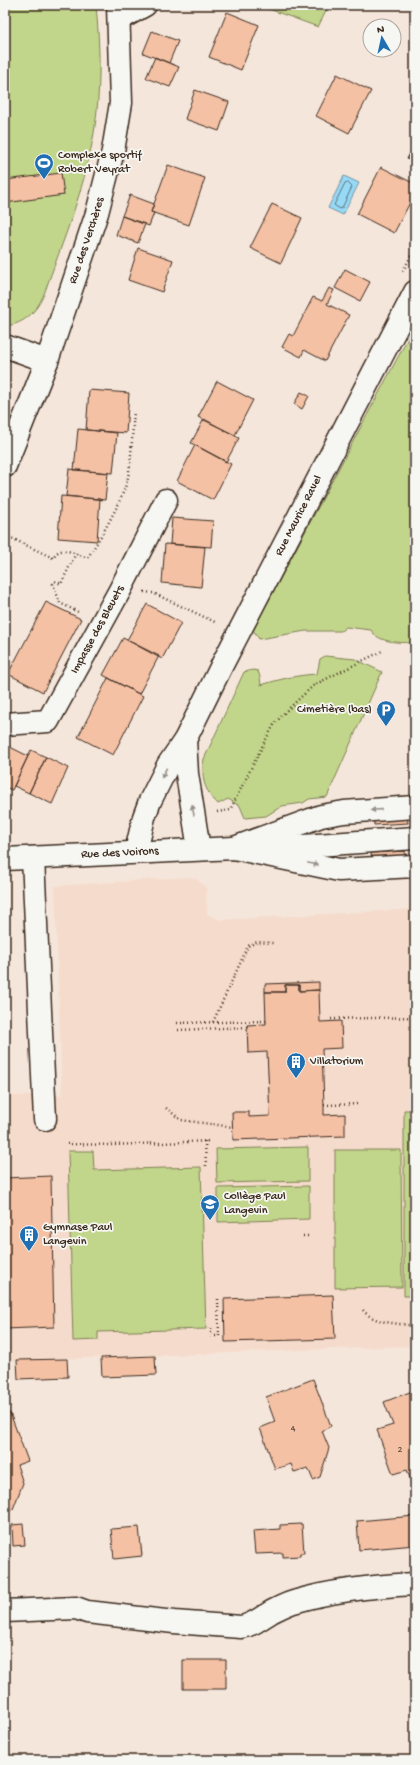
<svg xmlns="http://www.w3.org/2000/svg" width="420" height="1765" viewBox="0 0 420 1765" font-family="'Gochi Hand',sans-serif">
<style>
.built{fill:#f5dbcb}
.green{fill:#c2d68b;stroke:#7e8054}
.water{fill:#96daf8;stroke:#7294a1}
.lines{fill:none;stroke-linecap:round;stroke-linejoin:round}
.shore{stroke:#5f7075;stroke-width:1}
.building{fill:#f4c1a5;stroke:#3b2a1e}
.minor-casing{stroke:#3b2a1e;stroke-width:25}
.path{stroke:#3b2a1e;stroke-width:2.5;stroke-dasharray:1 3;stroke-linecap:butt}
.minor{stroke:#f6f6f2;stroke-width:22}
.oneway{fill:#989088}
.labels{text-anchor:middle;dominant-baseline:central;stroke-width:3.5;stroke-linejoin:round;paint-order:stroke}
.number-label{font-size:10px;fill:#695040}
.poi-label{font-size:12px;fill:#3b2a1e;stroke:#f6f6f2;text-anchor:start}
.street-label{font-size:12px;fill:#3b2a1e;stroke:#f6f6f2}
</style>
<rect width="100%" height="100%" fill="#f5e6db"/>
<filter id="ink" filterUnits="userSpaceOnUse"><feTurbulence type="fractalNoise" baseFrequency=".025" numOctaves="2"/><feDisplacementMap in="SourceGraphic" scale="8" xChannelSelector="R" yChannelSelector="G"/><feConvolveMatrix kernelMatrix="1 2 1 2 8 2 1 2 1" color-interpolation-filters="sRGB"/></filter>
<g filter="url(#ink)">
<!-- built -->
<path class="built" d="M190,877L197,879L206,888L207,914L220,920L415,909V1346L5,1361V1096L62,1095L55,886Z"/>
<!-- green -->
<path class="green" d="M5,5H96C100,47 101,91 94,133C85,188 63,241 44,294C37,311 25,324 5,326Z
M258,5H329L318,27Z
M415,325V643C401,642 379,644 371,630L346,627L341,631H306L259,639L253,630Z
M325,656L355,659L382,672L327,797L309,799L303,803L282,806L266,816L245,818L240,806L228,799L218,804C204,790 201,779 204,759L244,672L253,670L258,671L260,677L261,685C280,679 298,675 317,674L320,659Z
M404,1110H415V1296H404Z
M308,1147V1181L217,1183L216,1149Z
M335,1150H401L402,1287L335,1288Z
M68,1151H93L94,1170L201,1167L206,1329L98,1332V1340L73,1341Z
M309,1186V1219L218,1222V1188Z"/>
<!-- water -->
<path class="water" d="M344,176L359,183L343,215L328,208Z"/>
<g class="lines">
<!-- shore -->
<path class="shore" d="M348,183L352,187L342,208L340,209L334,205L345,183Z"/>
</g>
<!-- building -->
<path class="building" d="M227,12L259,25L241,70L209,57Z
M152,31L178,41L169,63L143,53Z
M155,57L179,67L170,87L146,78Z
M337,74L371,91L349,133L316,116Z
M195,90L229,102L219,131L185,119Z
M415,143V163L407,159Z
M168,165L205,178L189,225L151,212Z
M381,167L415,184V193L394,233L357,214Z
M61,173L64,195L5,203V180Z
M130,195L154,204L151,212L154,213L149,226L122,216Z
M272,204L302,218L281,263L250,248Z
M122,216L145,224L138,243L116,235Z
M138,248L173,260L162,292L128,280Z
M345,269L370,282L360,301L335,288Z
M329,288L334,290L327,304L349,315L325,361L304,350L301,357L282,347L289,334L293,336L313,297L322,301Z
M217,381L253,400L235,435L198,417Z
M89,390L129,393L126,433L86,430Z
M301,392L309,396L302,409L294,404Z
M204,419L239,438L226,462L191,443Z
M78,429L117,433L113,473L74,470Z
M195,445L231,464L213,500L177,481Z
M69,469L108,473L105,500L66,496Z
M61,496L100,499L97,541L58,538Z
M172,518L213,521L211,547L170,544Z
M165,544L205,547L201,587L162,583Z
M46,602L81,619L43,692L8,674Z
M147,604L181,623L162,659L127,640Z
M123,638L159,656L139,694L103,675Z
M108,678L143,696L113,755L78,737Z
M6,745L28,756L12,790L5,787Z
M31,750L46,757L29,793L14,786Z
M46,757L68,768L52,804L29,793Z
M407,815L408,823L374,825V817Z
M405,851V860L372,861L371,853Z
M319,982V990L299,991V985H285V992H265V984Z
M285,985H299V991L319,990L320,1022L341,1021L342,1048L322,1049L324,1105V1115L345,1114V1136L233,1140L232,1112H249V1117L270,1116L267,1052L248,1053L247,1025L266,1024L265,992H285Z
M51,1176L54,1327L5,1329V1178Z
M333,1295L335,1339L225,1342L224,1299Z
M155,1356L156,1375L102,1377L101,1358Z
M67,1359L68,1377L18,1379L17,1360Z
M313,1379L331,1426L322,1431L329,1448L320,1477L313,1480L308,1468L294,1472L291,1464L275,1469L260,1428L275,1422L266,1397Z
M415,1390V1476L410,1478L407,1470L393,1474L377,1430L393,1425L384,1402Z
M10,1413L28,1461L17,1465L23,1483L13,1509L5,1513V1415Z
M415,1516V1545L359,1550L357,1521Z
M23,1524L25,1545L13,1546L12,1525Z
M302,1524L304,1553H300V1556L283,1557V1553L255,1554L253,1531L280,1529V1525Z
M139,1527L142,1556L114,1559L111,1529Z
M5,1540H7L8,1570H5Z
M183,1660H226V1689H183Z"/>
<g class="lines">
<defs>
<g id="minor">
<path d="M120,19L145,5"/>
<path d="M5,346L47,361"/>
<path id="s1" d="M5,466L47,361L97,213L113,151L121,103L118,5"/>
<path id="s2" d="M5,724L48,721L120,590L166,500"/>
<path d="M185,740L187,774L199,849"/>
<path d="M234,848L321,816L344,812L415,807"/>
<path d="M275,848L415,838"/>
<path id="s3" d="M136,852L144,817L150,801L168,765L185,740L223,663L415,292"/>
<path d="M33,858L45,1119"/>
<path id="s4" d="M5,859L234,848L339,870L415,866"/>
<path d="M5,1611L76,1608L87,1612L174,1622L241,1627C253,1625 261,1618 271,1612C279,1608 288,1603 297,1601C334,1590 376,1586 415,1584"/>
</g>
</defs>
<!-- minor casing -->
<use href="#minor" class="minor-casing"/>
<!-- path -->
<path class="path" d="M403,271L415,248
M5,535L53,558C61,542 77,557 88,557C100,539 124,498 128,477C132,456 132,433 134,412
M76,553L61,584L55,581L53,584L60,603L80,613
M144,592L153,593L217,623
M217,812L230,810L265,741L274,725L285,712L314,685L382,651
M331,1019L415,1017
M213,1022L248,946L257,942L273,943
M177,1023L266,1021
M178,1030L247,1027
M324,1105L359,1104
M166,1108L181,1120L233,1127
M205,1141L206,1167
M67,1144L112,1145L210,1141
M303,1236H311
M363,1310C373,1324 399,1323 415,1326
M211,1328V1336H219L218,1298"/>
<!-- minor -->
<use href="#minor" class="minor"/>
</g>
<!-- one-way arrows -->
<defs><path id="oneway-solid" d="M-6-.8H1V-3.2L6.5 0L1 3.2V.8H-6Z"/></defs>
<g class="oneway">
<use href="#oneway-solid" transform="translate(164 773) rotate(116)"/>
<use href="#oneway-solid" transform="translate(193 810) rotate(-100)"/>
<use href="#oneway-solid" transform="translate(376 810) rotate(176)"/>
<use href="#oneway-solid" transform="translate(313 864) rotate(12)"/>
</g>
</g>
<!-- icons -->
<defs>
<symbol id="stadium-pin" viewBox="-11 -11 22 30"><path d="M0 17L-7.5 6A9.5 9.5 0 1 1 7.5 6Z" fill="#1f6fb2" stroke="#f6f6f2"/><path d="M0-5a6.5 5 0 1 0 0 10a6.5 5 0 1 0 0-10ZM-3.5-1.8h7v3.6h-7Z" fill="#fff"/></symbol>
<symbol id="parking-pin" viewBox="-11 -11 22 30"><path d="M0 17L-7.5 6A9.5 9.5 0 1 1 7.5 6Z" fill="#1f6fb2" stroke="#f6f6f2"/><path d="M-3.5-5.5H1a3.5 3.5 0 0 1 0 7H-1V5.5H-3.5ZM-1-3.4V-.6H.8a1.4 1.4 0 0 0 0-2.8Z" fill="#fff"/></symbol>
<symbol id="building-pin" viewBox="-11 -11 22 30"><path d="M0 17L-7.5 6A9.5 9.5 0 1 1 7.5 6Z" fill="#1f6fb2" stroke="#f6f6f2"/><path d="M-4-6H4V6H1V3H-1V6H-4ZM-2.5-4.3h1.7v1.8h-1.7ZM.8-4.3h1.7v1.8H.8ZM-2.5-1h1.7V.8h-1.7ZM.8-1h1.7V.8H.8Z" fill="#fff"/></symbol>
<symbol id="school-pin" viewBox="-11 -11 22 30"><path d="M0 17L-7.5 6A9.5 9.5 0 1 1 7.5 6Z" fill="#1f6fb2" stroke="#f6f6f2"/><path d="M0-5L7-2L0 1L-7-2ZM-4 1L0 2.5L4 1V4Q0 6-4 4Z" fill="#fff"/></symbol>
</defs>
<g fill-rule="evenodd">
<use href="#stadium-pin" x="33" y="152" width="22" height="30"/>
<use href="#parking-pin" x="375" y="699" width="22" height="30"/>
<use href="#building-pin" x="285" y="1051" width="22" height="30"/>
<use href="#school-pin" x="199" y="1193" width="22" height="30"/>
<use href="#building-pin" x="18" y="1224" width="22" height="30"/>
</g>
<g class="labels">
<!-- number labels -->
<g class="number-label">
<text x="293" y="1429">4</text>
<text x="400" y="1450">2</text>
</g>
<!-- poi labels -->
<g class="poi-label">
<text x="58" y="156">Complexe sportif<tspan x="58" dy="14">Robert Veyrat</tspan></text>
<text x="372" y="710" text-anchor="end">Cimetière (bas)</text>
<text x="310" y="1062">Villatorium</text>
<text x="224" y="1197">Collège Paul<tspan x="224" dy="14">Langevin</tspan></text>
<text x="43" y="1228">Gymnase Paul<tspan x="43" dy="14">Langevin</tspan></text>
</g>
<!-- street labels -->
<g class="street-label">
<text stroke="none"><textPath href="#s1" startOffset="240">Rue des Verchères</textPath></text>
<text stroke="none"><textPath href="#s3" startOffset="375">Rue Maurice Ravel</textPath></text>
<text stroke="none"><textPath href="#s2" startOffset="147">Impasse des Bleuets</textPath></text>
<text stroke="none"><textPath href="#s4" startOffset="115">Rue des Voirons</textPath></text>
</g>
</g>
<!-- margin -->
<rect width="420" height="1765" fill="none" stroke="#f6f6f2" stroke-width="20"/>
<rect x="10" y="10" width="400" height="1745" fill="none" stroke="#3b2a1e" stroke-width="1.5" filter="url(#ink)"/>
<!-- north arrow -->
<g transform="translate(382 38) rotate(351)"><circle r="19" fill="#f6f6f2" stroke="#aba49d"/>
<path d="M0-3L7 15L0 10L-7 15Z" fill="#1f6fb2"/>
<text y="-6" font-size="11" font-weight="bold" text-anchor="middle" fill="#3b2a1e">N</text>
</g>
</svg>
